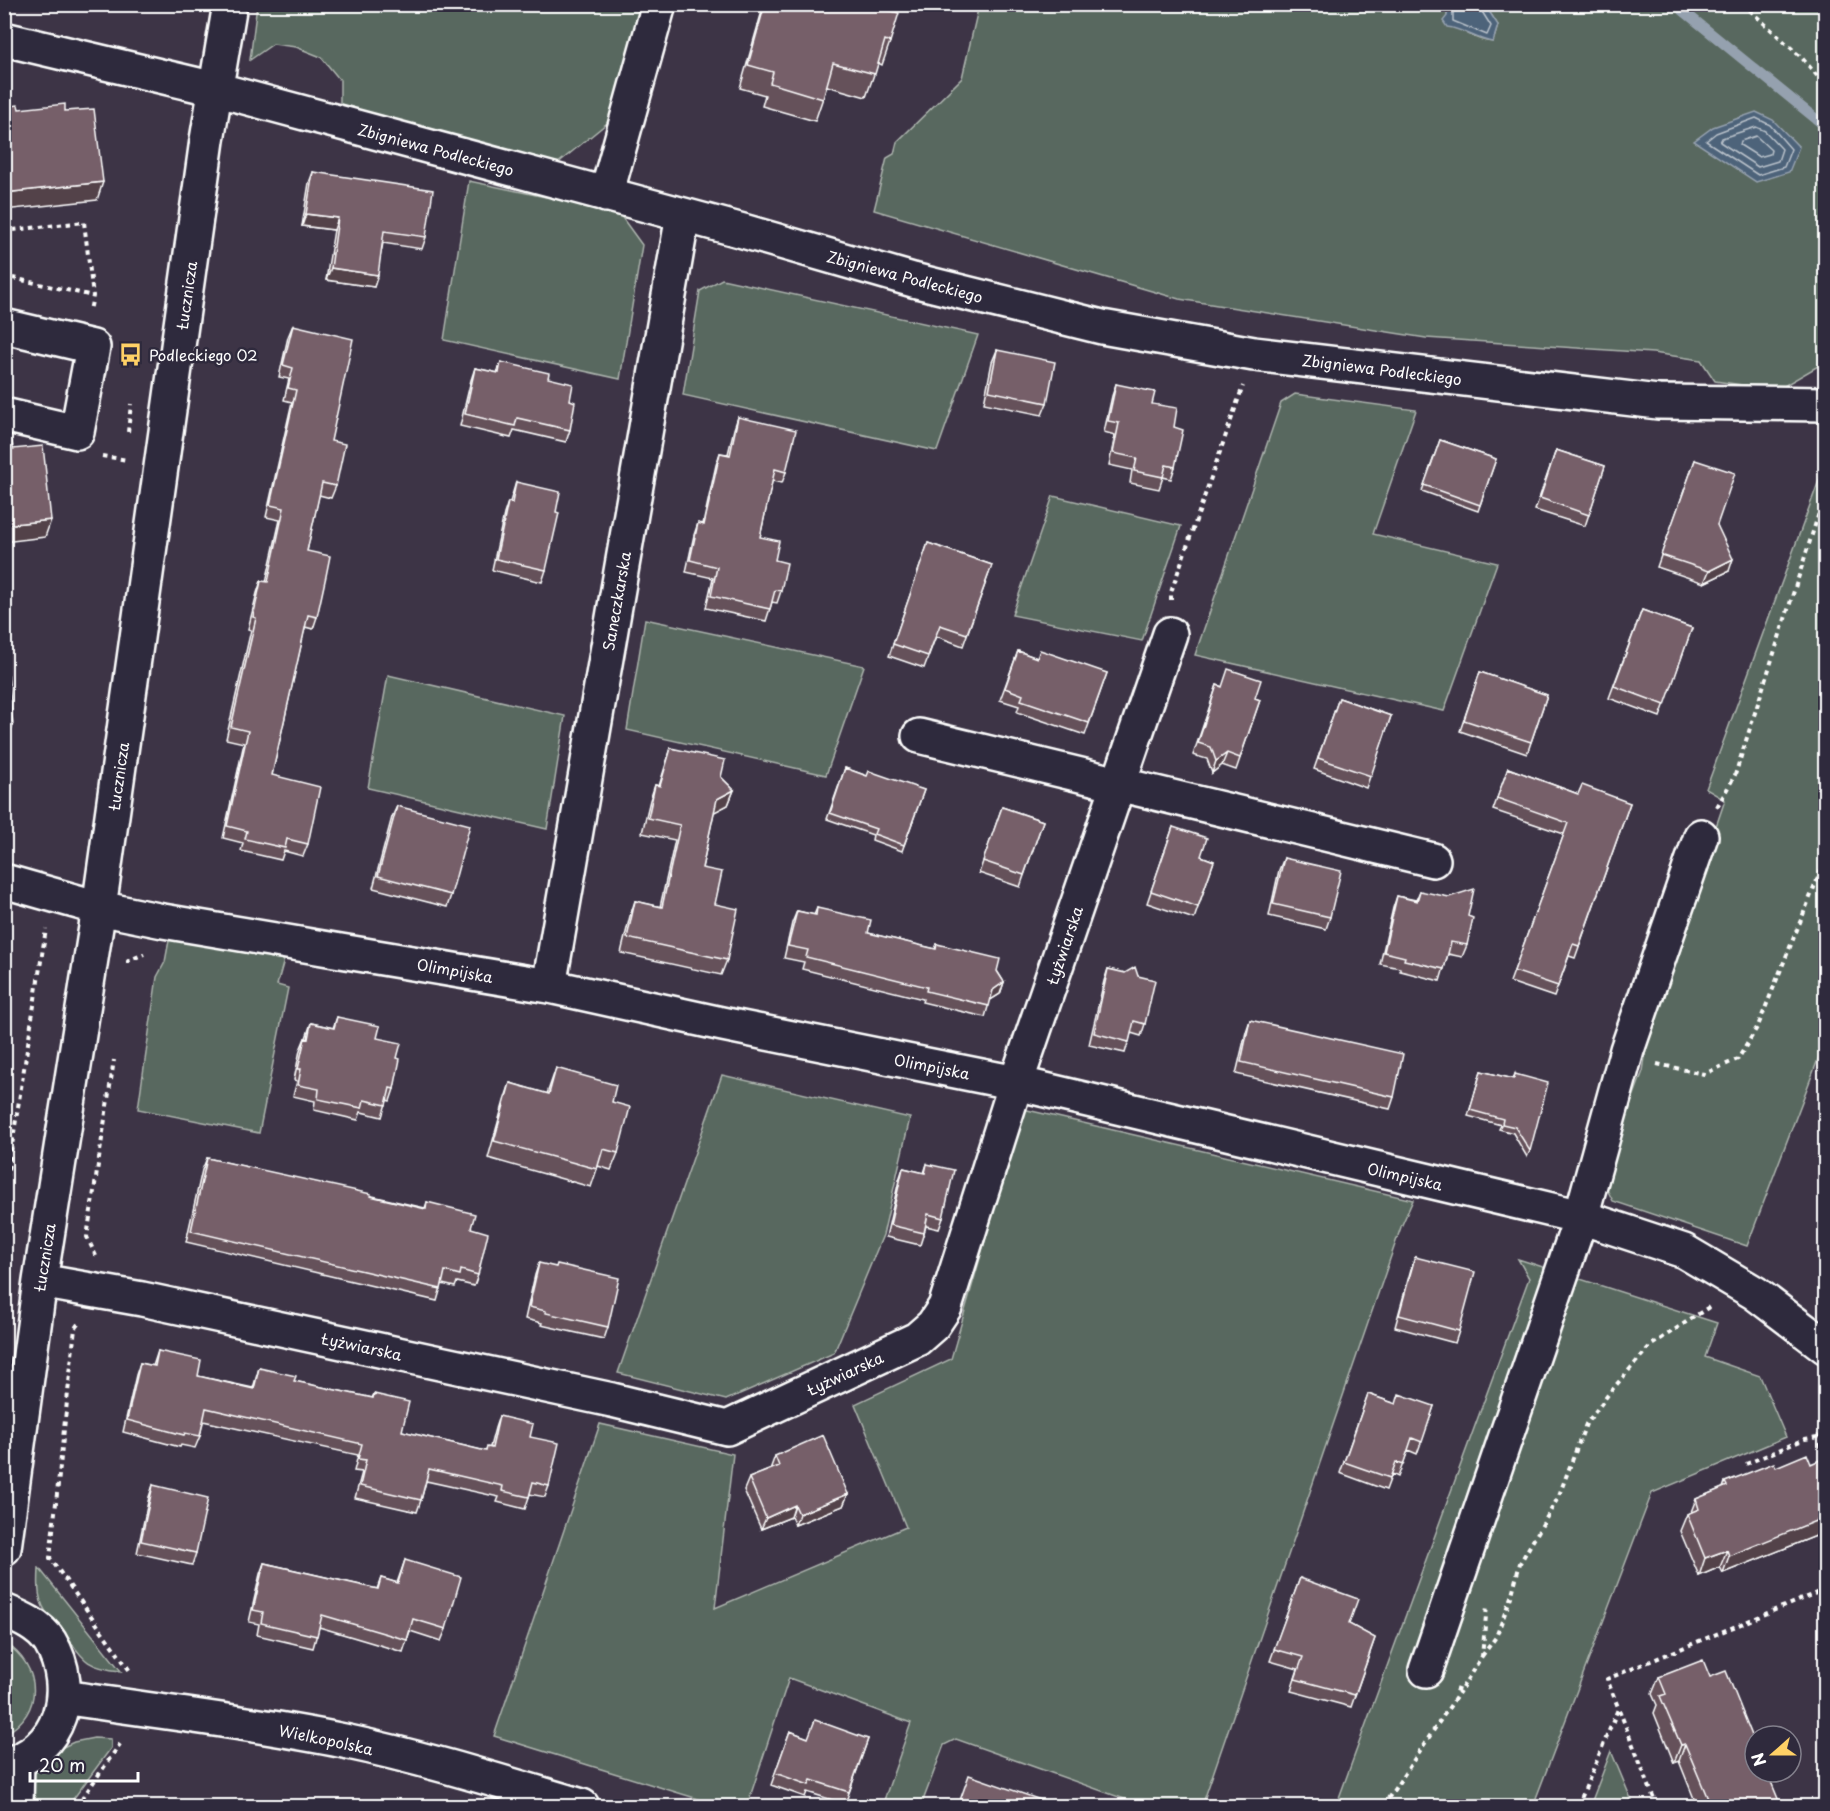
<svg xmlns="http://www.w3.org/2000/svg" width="1830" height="1811" viewBox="0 0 1830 1811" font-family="'Playpen Sans',sans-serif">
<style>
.green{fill:#59685e;stroke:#acb4ae;stroke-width:1.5}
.water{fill:#4e637a;stroke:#95a1af;stroke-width:1.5}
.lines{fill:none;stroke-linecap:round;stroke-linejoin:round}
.shore{stroke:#b8c1ca;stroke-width:1.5}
.stream{stroke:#95a1af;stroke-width:10}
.minor-casing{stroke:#fff;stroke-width:38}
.path{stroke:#fff;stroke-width:4;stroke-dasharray:4.5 4.5;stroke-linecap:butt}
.minor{stroke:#2f2a3d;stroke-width:33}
.wall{fill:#65515a;stroke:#fff;stroke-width:1.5}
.shaded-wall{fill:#53424a;stroke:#fff;stroke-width:1.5}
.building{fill:#765e69;stroke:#fff;stroke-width:1.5}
.labels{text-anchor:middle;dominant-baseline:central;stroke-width:5;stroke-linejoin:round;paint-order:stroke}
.street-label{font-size:15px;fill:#fff;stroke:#2f2a3d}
.poi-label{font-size:15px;fill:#fff;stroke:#2f2a3d;text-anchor:start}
</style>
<rect width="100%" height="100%" fill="#3d3446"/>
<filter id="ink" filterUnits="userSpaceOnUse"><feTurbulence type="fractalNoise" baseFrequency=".0167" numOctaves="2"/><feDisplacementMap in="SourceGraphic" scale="12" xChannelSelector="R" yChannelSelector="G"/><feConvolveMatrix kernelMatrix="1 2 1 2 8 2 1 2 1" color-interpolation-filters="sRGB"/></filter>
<g filter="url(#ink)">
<!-- green -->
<path class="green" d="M257,5H644L612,119L557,164L340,108V80L321,57L296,47L273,44L250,60Z
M979,5H1448L1447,16C1459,30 1474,40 1493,42L1498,25L1485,5H1825V362L1777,390L1715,381L1701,360L1653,353L1426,338L1179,299L874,210L887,158L894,154L897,142L962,78Z
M469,181L618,212L642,245L620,379L444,340Z
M722,279L978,335L937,451L683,395L700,291Z
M1295,394L1416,410L1373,534L1497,563L1444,711L1195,655L1281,403Z
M1825,464V1041L1747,1246L1613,1201L1602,1180L1643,1071L1651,1017L1725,800L1706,789Z
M1053,496L1181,526L1142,641L1012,615Z
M645,619L864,666L826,775L627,730Z
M388,675L565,716L547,829L368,788Z
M170,935L284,960L277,985L288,988L259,1133L138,1109L157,977L165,962Z
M722,1075L910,1118L883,1235L834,1353L726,1400L618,1373Z
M1023,1109L1413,1200L1401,1227L1202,1806H1144L956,1739L944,1745L921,1806H882L911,1723L789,1678L747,1806H721L494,1736L600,1424L733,1454L715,1608L906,1527L855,1404L951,1359Z
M1518,1259L1717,1323L1705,1357L1760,1376L1786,1437L1652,1493L1533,1806H1336L1529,1278Z
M39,1568L121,1671C80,1667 82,1655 60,1627C57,1623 54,1620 50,1617C37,1603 38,1586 39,1568Z
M5,1643C42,1666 44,1713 5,1734Z
M94,1738L111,1739V1748L68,1806H26L31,1778L38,1769L61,1748L74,1742Z
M1611,1751L1634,1806H1590Z"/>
<!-- water -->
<path class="water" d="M1448,5H1485L1498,25L1493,42C1477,40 1464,29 1447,27L1443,21L1447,16Z
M1756,112L1773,120L1799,147L1789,172L1756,182L1694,141L1713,127Z"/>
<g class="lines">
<!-- shore -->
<path class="shore" d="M1453,4V21L1487,35L1491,26L1481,10L1480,4
M1756,118L1770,125L1791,149L1784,167L1758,175L1706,141L1716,133Z
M1756,127L1765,131L1782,149L1778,161L1758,167L1720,142L1722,138Z
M1756,136L1771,150L1770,154L1759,157L1740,145L1741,141Z"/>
<!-- stream -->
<path class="stream" d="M1675,4L1826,127"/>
<defs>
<path id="minor" d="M4,39L215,89L743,231L913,280L1102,327L1254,354L1658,402L1825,404
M606,195L659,4
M4,326L93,347L77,432L4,415
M919,736L1433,860
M4,881L99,908L163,921L549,986L722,1024L1016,1083L1581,1217L1684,1251L1755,1293L1826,1347
M549,986L683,215
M40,1281L142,1299L612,1400L727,1428L917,1339L933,1325L945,1307L1016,1083L1170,634
M4,1548L40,1281L99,908L207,140L230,4
M4,1611C21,1618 40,1626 50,1642C78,1689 61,1752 4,1765
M1426,1670L1581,1217L1627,1050L1701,836
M64,1697C158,1712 252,1722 344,1741C425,1758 504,1783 582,1806
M16,1806L17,1762"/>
</defs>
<!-- minor casing -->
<use href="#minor" class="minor-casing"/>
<!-- path -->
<path class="path" d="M1743,4L1802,58L1826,86
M4,231L84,222L93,296L90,311
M4,276L93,296
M128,432L131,404
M102,456L128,460
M1171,600V592L1243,386
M1717,807L1735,775L1826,491
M128,963V961L144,954
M1657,1064L1704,1074L1738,1059L1758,1026L1826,858
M4,1196L46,929
M96,1256L87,1237L114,1060
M78,1324L75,1328L50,1558L130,1671
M1826,1430L1817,1437L1826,1459
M1746,1464L1805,1439L1817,1437
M1482,1656L1496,1637L1512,1594L1520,1563L1558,1498L1586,1424L1610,1392L1650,1346L1709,1307
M1455,1689L1460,1691L1482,1656L1487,1606
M77,1806L120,1744
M1383,1806L1460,1691
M1578,1806L1618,1709
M1657,1806L1607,1679L1826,1589"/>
<!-- minor -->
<use href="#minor" class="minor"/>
</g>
<!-- wall -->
<path class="wall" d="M764,4H885L884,9L890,42L882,65L878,63L866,97L827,86L815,121L762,106L765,95L740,88Z
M313,172L426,237L422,249L383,243L374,287L326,280L334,230L302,226L309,183Z
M293,325L331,441L336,486L331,498L319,495L307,551L317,617L313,629L305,627L272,775L308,844L303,856L284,851L281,860L241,851L243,843L223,838L244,743L226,739L251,630L248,629L257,593L261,581L266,582L280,520L266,517L292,402L284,400L289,379L279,377L288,337Z
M997,350L1047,403L1042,415L984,403L992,362Z
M501,362L548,378L570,400V430L566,442L514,430L511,438L460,426L471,380L475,368L497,373Z
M1116,384L1152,404L1174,427L1175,467L1171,479L1163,477L1159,489L1130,483L1132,470L1109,465L1115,435L1104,432L1112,396Z
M738,417L786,472L782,483L772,481L760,537L775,560L781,591L777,603L772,602L766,621L706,608L713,578L686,572L694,535L698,523L703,524L716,465L720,453L728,454L734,429Z
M1440,440L1496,459L1478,511L1422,491Z
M1556,450L1605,466L1585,526L1535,510Z
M1695,460L1717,525L1729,571L1704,583L1657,567Z
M516,482L546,570L542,582L492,570L504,514L508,502H510Z
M928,543L992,565L963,646L936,636L924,668L889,656Z
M1642,610L1692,628L1660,717L1609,698Z
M1018,651L1037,658L1107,673L1085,735L1017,712L1019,706L1000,700Z
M1480,672L1547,695L1527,754L1460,731Z
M1217,685L1260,700L1236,770L1222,765L1212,773L1207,759L1193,755Z
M1339,698L1391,716L1366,788L1314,769Z
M671,748L721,777L734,790L728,805L714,812L702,868L715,904L727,960L721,975L621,953L630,916L635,901L660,907L675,840L642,833L650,800L655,785L659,786Z
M845,768L867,776L924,790L902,851L872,840L873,835L827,819Z
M1508,768L1578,794L1630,803L1575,958L1569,956L1554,997L1510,982L1564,834L1493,810Z
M397,806L451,895L447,907L373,888L392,817Z
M1002,807L1043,821L1020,887L979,873Z
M1173,827L1201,856L1214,861L1194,919L1147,903Z
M1284,858L1330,917L1326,929L1269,916L1279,870Z
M1420,891L1468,916L1467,945L1462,957L1448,954L1440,981L1400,971V968L1380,964L1393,908L1397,896L1416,900Z
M817,908L868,933L935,949L937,944L997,971L1004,982L1000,994L990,1000L985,1017L922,1002L923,999L802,969L804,962L784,958L792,923L797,911L814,915Z
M1108,969L1138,976L1145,1024L1141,1036L1131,1033L1125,1053L1089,1045L1104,981Z
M337,1017L377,1038L397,1058L394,1089L390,1101L387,1100L382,1117L361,1112L358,1120L314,1110L315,1101L293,1096L297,1081L294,1080L300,1050L305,1038H306L311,1023L333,1028Z
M1250,1020L1394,1097L1390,1109L1236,1074L1246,1032Z
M556,1068L612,1102L618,1153L611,1170L598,1166L591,1187L488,1158L504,1101L510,1083L547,1094Z
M1481,1071L1513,1079L1515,1074L1530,1151L1527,1157L1513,1133L1499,1129L1501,1125L1468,1116Z
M207,1158L425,1208L427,1202L471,1228L478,1275L474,1286L457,1282L455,1287L442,1284L437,1301L186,1242L202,1170Z
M927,1164L943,1218L939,1229L926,1226L920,1245L886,1237L899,1180L903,1168L924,1173Z
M1415,1257L1459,1331L1455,1343L1395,1327L1411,1269Z
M539,1263L608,1327L604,1339L541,1325L542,1323L525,1319L535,1275Z
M158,1351L198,1376L253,1388L259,1368L294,1381L372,1398L374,1394L402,1431L485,1451L490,1447L495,1428L499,1416L530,1437L549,1486L545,1497L530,1494L525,1509L497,1502L499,1497L426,1481L421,1500L417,1512L355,1498L362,1472L354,1471L358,1455L203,1421L200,1436L195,1448L181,1445L180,1447L123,1432L136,1375L140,1363L153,1366Z
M1368,1394L1396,1404L1434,1406L1417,1454L1408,1450L1398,1477L1392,1474L1386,1490L1340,1473Z
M775,1456L848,1494L843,1506L795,1525L791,1517L761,1529L744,1490L749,1478L772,1469L771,1467Z
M1826,1462V1525L1819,1527L1816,1536L1723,1573L1720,1567L1699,1576L1680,1531L1687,1514L1691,1512L1696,1499L1723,1488L1725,1482L1776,1467Z
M153,1485L196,1553L192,1565L137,1553L149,1497Z
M405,1560L446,1629L441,1641L410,1631L403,1652L319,1627L313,1648L257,1635L259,1624L249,1622L260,1574L264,1563L377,1589L381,1578L397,1583Z
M1300,1578L1349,1624L1375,1638L1351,1707L1291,1691L1298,1669L1270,1661Z
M1659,1677H1710L1781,1806H1697L1679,1761L1674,1763L1654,1713L1657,1705L1652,1694Z
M790,1731L808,1738L868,1739L845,1804L807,1792L805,1797L771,1785Z"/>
<!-- shaded-wall -->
<path class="shaded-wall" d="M103,182L97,200L4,210V193Z
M306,214L338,218L334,230L302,226Z
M331,268L378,275L374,287L326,280Z
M51,520L45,537L4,542V525Z
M1733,559L1729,571L1704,583L1709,571Z
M13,725L6,743H4V726Z
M1227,753L1222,765L1212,773L1216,761Z
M734,790L728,805L711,814L717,799Z
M1004,982L1000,994L989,1001L993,990Z
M848,1494L843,1506L795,1525L799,1514Z
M795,1505L791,1517L761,1529L766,1518Z
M1826,1510V1525L1819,1527L1816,1536L1723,1573L1729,1556Z
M1727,1550L1720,1567L1699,1576L1705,1558Z
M1685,1744L1679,1761L1674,1763L1681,1745Z"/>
<!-- building -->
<path class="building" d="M765,4H885L884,9L899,13L890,42L885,40L875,74L833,63L823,99L770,83L773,72L748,65Z
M65,104V111L94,109L103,182L4,193V107L18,105L19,109Z
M313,172L433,190L426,237L384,231L378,275L331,268L338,218L306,214Z
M293,325L353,339L331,441L345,444L336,486L322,483L307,551L330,556L326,576L317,617L308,615L272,775L320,787L308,844L287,839L285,848L245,839L247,831L227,826L248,731L231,727L256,618L253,617L261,581L268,582L284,508L270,505L296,390L288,388L293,368L283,365Z
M997,350L1055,362L1047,403L989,391Z
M501,362L549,373L548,378L573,384L570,400L575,402L570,430L517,418L515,426L465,414L475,368L499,373Z
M1116,384L1155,392L1152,404L1177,408L1174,427L1183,430L1175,467L1166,465L1163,477L1134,471L1137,458L1113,453L1119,423L1108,421Z
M738,417L796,430L786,472L775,469L760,537L779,541L775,560L787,563L781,591L775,590L770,609L711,596L717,567L690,560L698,523L704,525L720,453L730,455Z
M1440,440L1496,459L1480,505L1424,485Z
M12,441L13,449L43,446L51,520L4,525V442Z
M1556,450L1605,466L1589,515L1540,498Z
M1695,460L1735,473L1717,525L1733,559L1709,571L1661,555Z
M516,482L560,492L556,512L559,513L546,570L496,559L508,502L512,503Z
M928,543L992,565L967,634L940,625L928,656L893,644Z
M1642,610L1692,628L1665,705L1614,686Z
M1040,650L1107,673L1089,723L1021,700L1023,695L1005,688L1018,651L1037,658Z
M1228,669L1261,680L1255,698L1260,700L1240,758L1227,753L1216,761L1211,747L1198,743L1217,685L1222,687Z
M1480,672L1547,695L1531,742L1464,720Z
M4,676H8L13,725L4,726Z
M1339,698L1391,716L1371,776L1318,758Z
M671,748L725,760L721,777L734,790L717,799L702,868L722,872L715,904L738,909L727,960L627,938L635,901L662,907L680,825L648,818L655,785L660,786Z
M845,768L867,776L869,771L924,790L904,845L874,834L876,829L830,813Z
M1508,768L1578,794L1582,785L1630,803L1579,946L1573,944L1558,986L1514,971L1568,823L1497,798Z
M397,806L470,825L451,895L378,876Z
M1002,807L1043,821L1024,875L983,861Z
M1173,827L1207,838L1201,856L1214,861L1198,907L1151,891Z
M1284,858L1341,871L1330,917L1273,904Z
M1474,889L1468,916L1473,918L1467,945L1451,942L1444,969L1404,960L1405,957L1384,952L1397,896L1417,901L1420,891L1449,897Z
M817,908L871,920L868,933L936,949L937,944L1000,959L997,971L1004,982L993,990L989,1006L926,991L927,987L806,957L808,950L788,946L797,911L816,915Z
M1135,967L1138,976L1155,980L1145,1024L1134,1021L1129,1042L1094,1033L1108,969L1125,973Z
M337,1017L380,1026L377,1038L401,1043L397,1058L400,1059L394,1089L390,1088L386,1105L364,1100L362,1108L318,1099L319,1089L298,1085L301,1069H298L305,1038L308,1039L311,1023L334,1028Z
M1250,1020L1403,1054L1394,1097L1241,1062Z
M556,1068L616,1085L612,1102L630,1107L618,1153L603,1149L597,1169L494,1141L510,1083L549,1094Z
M1481,1071L1514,1079L1515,1074L1548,1083L1530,1151L1515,1127L1502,1124L1503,1119L1470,1110Z
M207,1158L371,1194L370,1196L426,1209L427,1202L475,1214L471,1228L488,1233L478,1275L461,1270L460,1275L445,1271L441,1289L191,1231Z
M927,1164L954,1170L943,1218L928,1214L924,1233L890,1225L903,1168L925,1173Z
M1415,1257L1475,1272L1459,1331L1399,1315Z
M539,1263L556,1267L557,1264L619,1278L608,1327L546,1313V1311L529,1307Z
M158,1351L201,1360L198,1376L254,1389L259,1368L296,1376L294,1381L373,1398L374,1394L409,1402L402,1431L486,1451L487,1447L492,1448L499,1416L533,1424L530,1437L559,1443L549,1486L533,1482L529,1497L502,1491L503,1486L429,1469L421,1500L360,1486L366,1460L358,1459L362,1444L206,1408L200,1436L185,1433L184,1435L127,1420L140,1363L155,1366Z
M1368,1394L1396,1404L1399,1394L1434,1406L1422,1442L1412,1438L1403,1465L1396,1462L1390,1478L1344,1462Z
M823,1435L848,1494L799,1514L795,1505L766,1518L749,1478L779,1466L775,1456Z
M1807,1454L1811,1464L1824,1458L1826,1462V1510L1820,1512L1823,1518L1729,1556L1727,1550L1705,1558L1687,1514L1699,1509L1696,1499L1727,1486L1725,1482L1774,1463L1776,1467Z
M153,1485L208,1498L196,1553L141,1541Z
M405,1560L461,1577L446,1629L413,1619L407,1640L322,1615L317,1636L261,1623L263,1612L253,1610L264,1563L378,1589L381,1578L398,1583Z
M1300,1578L1358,1599L1349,1624L1375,1638L1355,1695L1295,1679L1303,1657L1274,1649Z
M1703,1660L1710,1677L1726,1671L1755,1743V1772H1767L1781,1806H1711L1685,1744L1681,1745L1660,1696L1666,1694L1659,1677Z
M815,1720L868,1739L849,1792L811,1780L809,1785L775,1773L790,1731L808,1738Z
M969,1775L1058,1806H958Z"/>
</g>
<!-- icons -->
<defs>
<symbol id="bus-bare" viewBox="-9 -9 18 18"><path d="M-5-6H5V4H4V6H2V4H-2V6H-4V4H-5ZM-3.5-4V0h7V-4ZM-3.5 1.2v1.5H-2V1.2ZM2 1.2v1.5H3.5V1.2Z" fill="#ffd166" stroke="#2f2a3d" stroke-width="2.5" paint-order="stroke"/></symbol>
</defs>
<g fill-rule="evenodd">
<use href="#bus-bare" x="114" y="338" width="33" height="33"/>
</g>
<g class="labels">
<!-- street labels -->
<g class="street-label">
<text transform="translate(436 149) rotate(15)">Zbigniewa Podleckiego</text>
<text transform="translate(905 276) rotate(15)">Zbigniewa Podleckiego</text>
<text transform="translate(186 295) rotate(-82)">Łucznicza</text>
<text transform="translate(1382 369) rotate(7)">Zbigniewa Podleckiego</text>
<text transform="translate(616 601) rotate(-80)">Saneczkarska</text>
<text transform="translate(118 776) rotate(-82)">Łucznicza</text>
<text transform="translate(1064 945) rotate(-71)">Łyżwiarska</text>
<text transform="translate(455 970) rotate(10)">Olimpijska</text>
<text transform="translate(932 1066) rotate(11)">Olimpijska</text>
<text transform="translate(1405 1176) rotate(13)">Olimpijska</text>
<text transform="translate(44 1257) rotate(-81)">Łucznicza</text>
<text transform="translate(362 1346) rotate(12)">Łyżwiarska</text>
<text transform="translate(845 1373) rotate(-25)">Łyżwiarska</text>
<text transform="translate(326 1739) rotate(12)">Wielkopolska</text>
</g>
<!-- poi labels -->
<g class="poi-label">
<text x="149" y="354">Podleckiego 02</text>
</g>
</g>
<!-- margin -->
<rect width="1830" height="1811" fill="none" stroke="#2f2a3d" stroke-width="24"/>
<rect x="12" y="12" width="1806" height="1787" fill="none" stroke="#fff" stroke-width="2" filter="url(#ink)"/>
<!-- north arrow -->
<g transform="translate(1773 1754) rotate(249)"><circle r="28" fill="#2f2a3d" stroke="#827f8b" stroke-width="1.5"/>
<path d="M0-4.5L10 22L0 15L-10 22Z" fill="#ffd166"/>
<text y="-9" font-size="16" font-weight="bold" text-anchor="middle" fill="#ffffff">N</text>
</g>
<!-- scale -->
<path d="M30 1772v9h108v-9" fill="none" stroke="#ffffff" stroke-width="3"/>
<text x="39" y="1772" font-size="18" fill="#ffffff" stroke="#2f2a3d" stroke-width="4.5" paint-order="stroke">20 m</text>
</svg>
